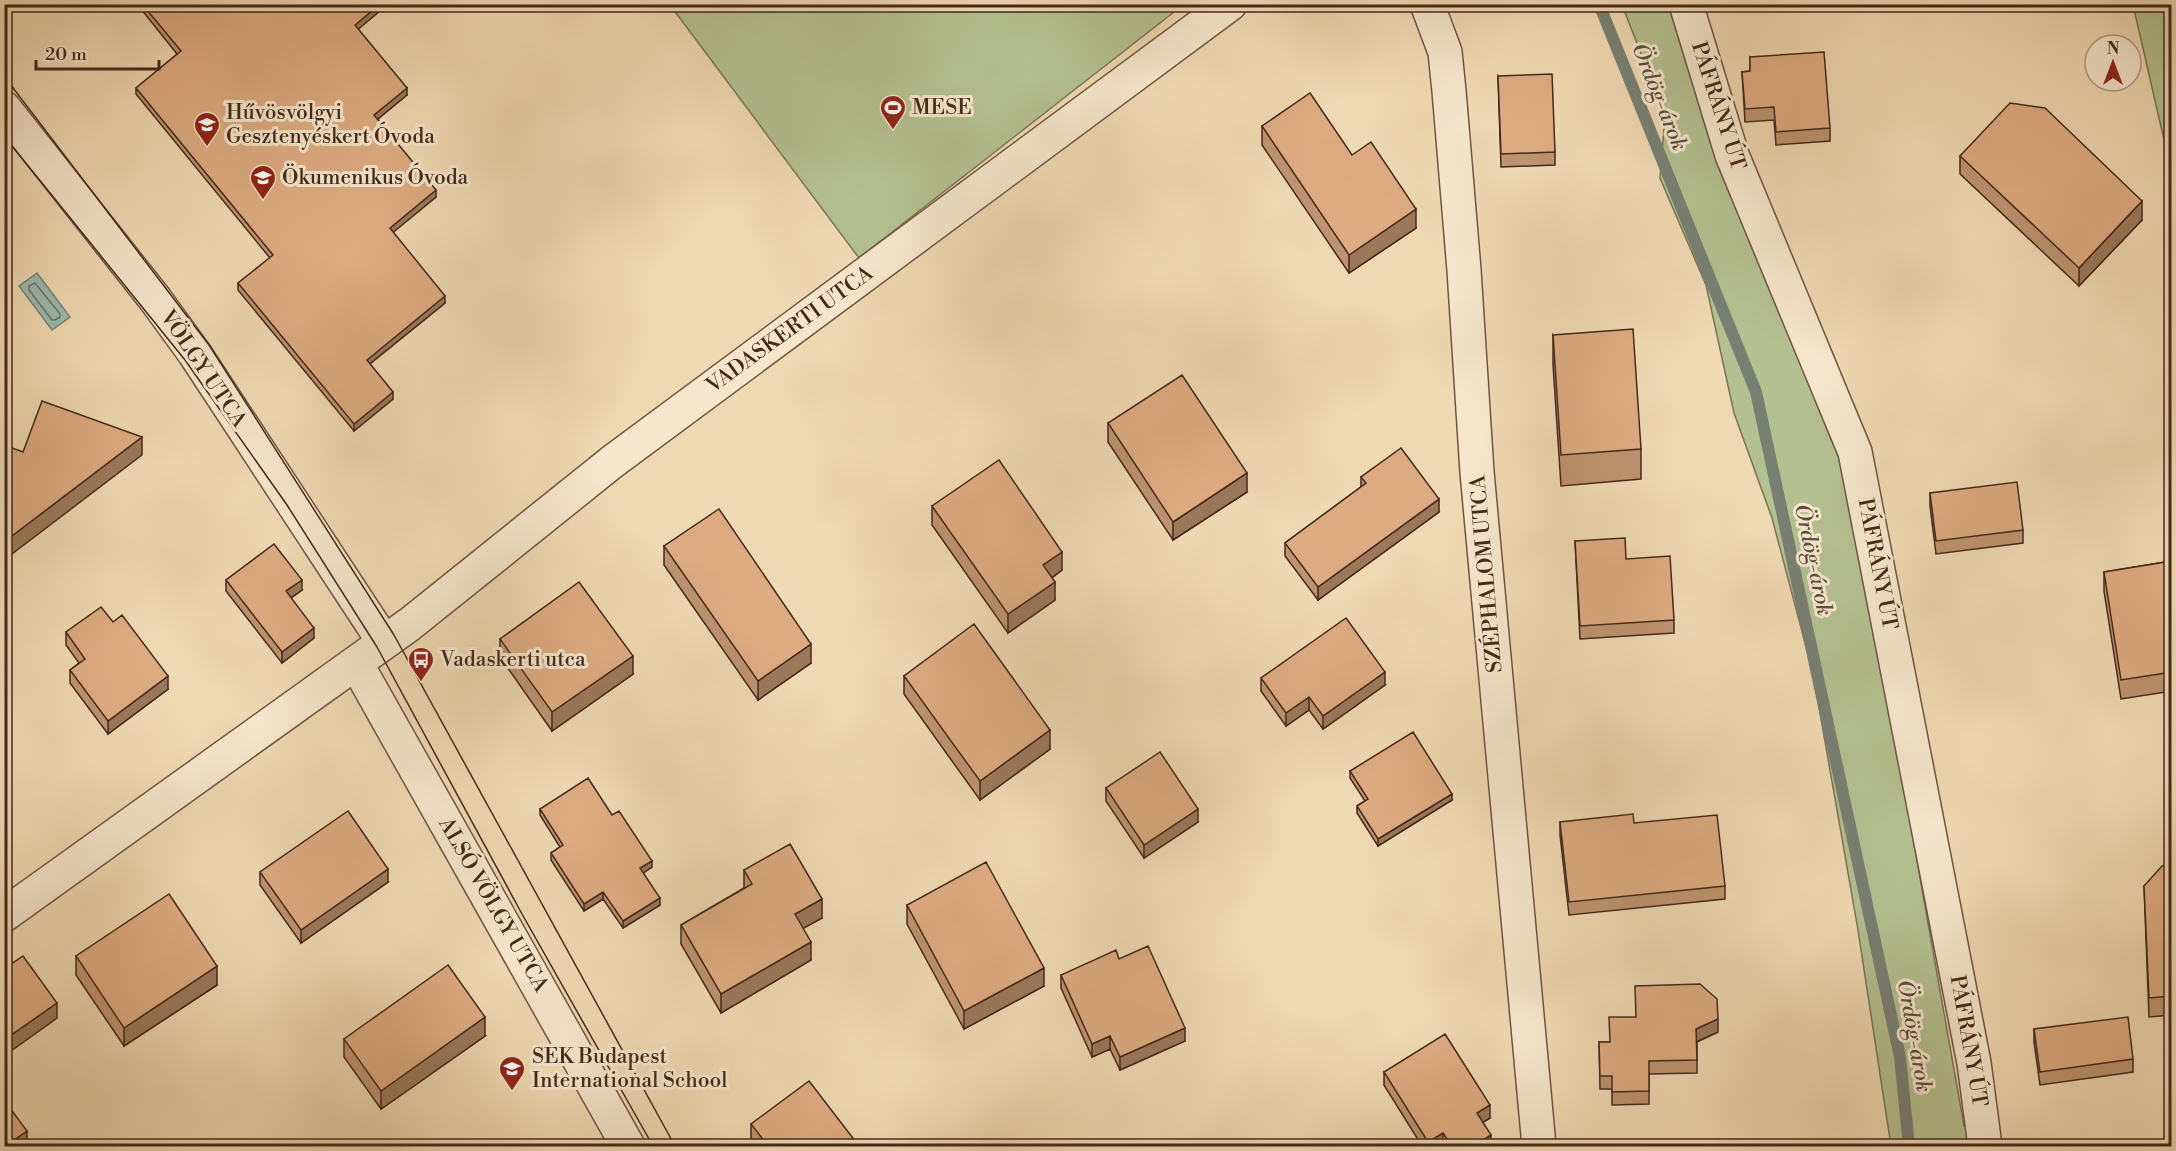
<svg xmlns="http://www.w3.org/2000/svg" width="2176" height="1151" viewBox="0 0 2176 1151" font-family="'Libre Bodoni',serif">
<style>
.green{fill:#b4c090;stroke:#7c7456;stroke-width:1.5}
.water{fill:#9abab0;stroke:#788074;stroke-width:1.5}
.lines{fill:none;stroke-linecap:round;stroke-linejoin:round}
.shore{stroke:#6f7266;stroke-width:1.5}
.stream{stroke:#788074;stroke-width:12}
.street-casing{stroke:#6f5541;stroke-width:36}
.street{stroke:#f5e6cd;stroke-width:33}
.tram{stroke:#44291b;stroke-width:1.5}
.wall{fill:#be936f;stroke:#44291b;stroke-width:1.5}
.shaded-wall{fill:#9b785a;stroke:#44291b;stroke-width:1.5}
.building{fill:#ddab81;stroke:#44291b;stroke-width:1.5}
.labels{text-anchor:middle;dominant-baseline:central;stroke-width:6;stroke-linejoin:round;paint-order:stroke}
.street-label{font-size:21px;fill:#44291b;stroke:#f5e6cd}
.poi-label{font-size:21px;fill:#44291b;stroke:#f5e6cd;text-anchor:start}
.water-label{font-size:22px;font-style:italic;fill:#5a4d40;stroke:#f5e6cd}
</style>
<rect width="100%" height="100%" fill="#efd9b2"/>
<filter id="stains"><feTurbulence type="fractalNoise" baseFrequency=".00333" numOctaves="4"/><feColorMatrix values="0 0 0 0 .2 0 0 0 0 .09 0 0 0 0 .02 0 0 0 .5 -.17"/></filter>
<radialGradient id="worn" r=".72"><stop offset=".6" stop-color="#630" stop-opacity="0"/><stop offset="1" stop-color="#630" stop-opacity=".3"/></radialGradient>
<!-- green -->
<path class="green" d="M670,5H1183L859,258Z
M1622,5H1672L1843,462L1899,759L1964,1126L1976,1124L1977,1146H1891L1858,930L1813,673L1772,518L1734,413L1706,285L1660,178L1665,115Z
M2133,5H2171V170Z"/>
<!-- water -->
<path class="water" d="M37,273L70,317L52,330L19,286Z"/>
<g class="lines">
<!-- shore -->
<path class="shore" d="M35,283L60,314V317L55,320H52L29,290V286Z"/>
<!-- stream -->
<path class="stream" d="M1599,4L1756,392L1900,1057L1909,1146"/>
<defs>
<path id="street" d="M1427,4L1445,52L1449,91L1464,270L1477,472L1539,1146
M1686,4L1732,155L1855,452L1974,1063L1985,1146
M4,108L155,299L195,354L384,642
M356,663L628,1146
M4,915L410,624L612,462L1230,4"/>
</defs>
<!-- street casing -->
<use href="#street" class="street-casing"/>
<!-- street -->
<use href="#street" class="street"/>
<!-- tram -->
<path class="tram" d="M4,76L209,345L394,635L675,1146
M4,136L185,360L287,505L377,647L522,914L653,1146"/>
</g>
<!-- wall -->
<path class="wall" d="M137,4H388L358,29L407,95L378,119L436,197L393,232L445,303L370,364L393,399L354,431L238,290V283L270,258L136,94V88L177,54Z
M1966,4H1981L1966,7Z
M1750,57L1830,128V141L1776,145L1774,120L1745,122L1742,72L1750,71Z
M1498,76L1555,152V165L1501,167Z
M1262,126L1352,155L1416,228L1349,273L1262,145Z
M1960,156L2142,220L2079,286L1960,174Z
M1553,335L1641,449V479L1561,486L1553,365Z
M1108,423L1247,492L1173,540L1108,442Z
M1361,477L1439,512L1318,600L1285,556V543L1361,487Z
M1930,493L2023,530V543L1936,554L1930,506Z
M932,506L1062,570L1052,578L1055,600L1008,633L932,525Z
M1575,541L1626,559L1674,620V633L1580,639Z
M664,546L811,663L758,700L664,565Z
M2172,561V691L2121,699L2104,591V572Z
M226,580L302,590L291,598L314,638L282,663L226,591Z
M113,622L168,689L108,734L70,683V670L79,663L66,645V632Z
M500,639L633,674L552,731L500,657Z
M904,676L1050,749L980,800L904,694Z
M1261,678L1385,685L1323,729L1309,710L1286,726L1261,691Z
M1350,771L1452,800L1378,846L1357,813V806L1365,801L1350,778Z
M1106,788L1198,822L1144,858L1106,801Z
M540,809L612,815L652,867L643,873L660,905L623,928L603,899L584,911L551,860V853L560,847L540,815Z
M1560,822L1634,823L1725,886V899L1569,915L1560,835Z
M2172,866V1015L2149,1017L2144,886Z
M744,870L822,918L803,928L811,960L721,1013L681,944V925L744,888Z
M260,872L388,882L301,943L260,885Z
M907,905L1044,986L964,1029L907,924Z
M76,956L217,985L124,1046L76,975Z
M1119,959L1185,1041L1120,1070L1110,1049L1092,1057L1061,988V975Z
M2034,1029L2133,1059V1072L2040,1085L2034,1042Z
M1718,1032L1697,1042V1073L1649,1074V1104L1612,1105V1089H1600L1599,1042H1609Z
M485,1036L381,1109L344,1057V1039Z
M1384,1072L1490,1118L1483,1122L1491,1146H1422L1384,1085Z
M751,1124L859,1146H754L751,1142Z"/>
<!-- shaded-wall -->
<path class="shaded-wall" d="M380,4H388L355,32V25Z
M407,88V95L374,122V115Z
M436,190V197L390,235V228Z
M2142,201V220L2079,286V268Z
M1416,209V228L1349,273V255Z
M445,296V303L367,366V360Z
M393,392V399L354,431V424Z
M142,437V455L4,560V542Z
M1247,473V492L1173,540V522Z
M1439,499V512L1318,600V587Z
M1062,552V570L1043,584V565Z
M302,580V590L286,601V591Z
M1055,582V600L1008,633V614Z
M314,628V638L282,663V652Z
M811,644V663L758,700V681Z
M633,656V674L552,731V712Z
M1385,672V685L1323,729V716Z
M168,676V689L108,734V721Z
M1309,697V710L1286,726V713Z
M1050,730V749L980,800V781Z
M1452,794V800L1378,846V839Z
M1198,809V822L1144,858V845Z
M652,861V867L640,875V868Z
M388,869V882L301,943V930Z
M603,892V899L584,911V904Z
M660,898V905L623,928V921Z
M822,899V918L795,933V914Z
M811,942V960L721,1013V994Z
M217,966V985L124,1046V1028Z
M1044,968V986L964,1029V1011Z
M57,1003V1018L4,1056V1040Z
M485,1017V1036L381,1109V1091Z
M1718,1019V1032L1696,1042V1029Z
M1185,1028V1041L1120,1070V1057Z
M1110,1036V1049L1092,1057V1044Z
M1490,1105V1118L1477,1126V1113Z
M27,1131V1146H5Z
M1443,1133V1146H1428V1142Z
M1491,1135V1146H1473Z"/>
<!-- building -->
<path class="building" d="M142,4H380L355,25L407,88L374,115L436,190L390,228L445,296L367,360L393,392L354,424L238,283L273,255L136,88L181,51Z
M1824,52L1830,128L1776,132L1774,107L1745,109L1742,72L1750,71V57Z
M1552,74L1555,152L1501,154L1498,76Z
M1310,93L1352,155L1371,142L1416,209L1349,255L1262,126Z
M2010,103L2045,108L2142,201L2079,268L1960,156Z
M1633,329L1641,449L1561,455L1553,335Z
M1182,375L1247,473L1173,522L1108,423Z
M42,401L142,437L4,542V445L23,452Z
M1401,448L1439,499L1318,587L1285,543L1366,483L1361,477Z
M999,460L1062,552L1043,565L1055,582L1008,614L932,506Z
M2017,482L2023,530L1936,541L1930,493Z
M719,509L811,644L758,681L664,546Z
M1625,538L1626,559L1670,556L1674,620L1580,626L1575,541Z
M274,544L302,580L286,591L314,628L282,652L226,580Z
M2172,561V672L2121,680L2104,572Z
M579,582L633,656L552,712L500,639Z
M101,607L113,622L122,615L168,676L108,721L70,670L85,659L66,632Z
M1346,618L1385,672L1323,716L1309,697L1286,713L1261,678Z
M974,624L1050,730L980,781L904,676Z
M1413,732L1452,794L1378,839L1357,806L1368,799L1350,771Z
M1160,752L1198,809L1144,845L1106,788Z
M588,778L612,815L619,811L652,861L640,868L660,898L623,921L603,892L584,904L551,853L563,845L540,809Z
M348,811L388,869L301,930L260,872Z
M1633,814L1634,823L1717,815L1725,886L1569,902L1560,822Z
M790,844L822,899L795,914L811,942L721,994L681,925L752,884L744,870Z
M986,862L1044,968L964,1011L907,905Z
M2162,866H2172V996L2149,998L2144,886Z
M169,894L217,966L124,1028L76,956Z
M1148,946L1185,1028L1120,1057L1110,1036L1092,1044L1061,975L1116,950L1119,959Z
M23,956L57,1003L4,1040V969Z
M448,965L485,1017L381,1091L344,1039Z
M1700,984L1717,999L1718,1019L1696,1029L1697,1060L1649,1061V1091L1612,1092V1076H1600L1599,1042H1610L1609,1017H1636L1635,986Z
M2128,1017L2133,1059L2040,1072L2034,1029Z
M1445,1034L1490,1105L1477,1113L1491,1135L1473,1146H1452L1443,1133L1428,1142L1384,1072Z
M809,1081L859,1146H768L751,1124Z
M4,1100L27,1131L5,1146H4Z
M500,1140L506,1146H492Z
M1155,1142L1158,1146H1149Z"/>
<!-- icons -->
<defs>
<symbol id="stadium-pin" viewBox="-11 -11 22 30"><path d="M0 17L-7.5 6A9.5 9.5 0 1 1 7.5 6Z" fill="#8f2418" stroke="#f5e6cd"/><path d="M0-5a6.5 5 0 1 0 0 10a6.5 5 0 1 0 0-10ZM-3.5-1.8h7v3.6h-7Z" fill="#fff"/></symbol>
<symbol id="school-pin" viewBox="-11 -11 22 30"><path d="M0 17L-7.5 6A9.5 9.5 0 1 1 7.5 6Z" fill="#8f2418" stroke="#f5e6cd"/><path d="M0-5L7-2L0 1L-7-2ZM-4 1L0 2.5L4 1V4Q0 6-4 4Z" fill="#fff"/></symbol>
<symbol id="bus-pin" viewBox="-11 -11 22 30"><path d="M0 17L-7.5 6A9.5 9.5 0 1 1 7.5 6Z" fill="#8f2418" stroke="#f5e6cd"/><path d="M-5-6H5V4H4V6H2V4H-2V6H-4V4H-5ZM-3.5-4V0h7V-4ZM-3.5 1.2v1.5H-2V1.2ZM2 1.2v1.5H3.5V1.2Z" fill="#fff"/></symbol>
</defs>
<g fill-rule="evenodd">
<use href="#stadium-pin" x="878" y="93" width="30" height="40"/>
<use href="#school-pin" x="192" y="110" width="30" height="40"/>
<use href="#school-pin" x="248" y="163" width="30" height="40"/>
<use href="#bus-pin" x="406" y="645" width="30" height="40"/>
<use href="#school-pin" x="497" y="1054" width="30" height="40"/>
</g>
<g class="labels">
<!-- street labels -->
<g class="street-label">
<text transform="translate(1718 106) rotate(72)">PÁFRÁNY ÚT</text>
<text transform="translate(790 330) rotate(-36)">VADASKERTI UTCA</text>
<text transform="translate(203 369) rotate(56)">VÖLGY UTCA</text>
<text transform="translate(1877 564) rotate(79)">PÁFRÁNY ÚT</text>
<text transform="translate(1487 574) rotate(-95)">SZÉPHALOM UTCA</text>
<text transform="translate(493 905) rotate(60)">ALSÓ VÖLGY UTCA</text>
<text transform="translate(1968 1041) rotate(80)">PÁFRÁNY ÚT</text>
</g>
<!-- poi labels -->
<g class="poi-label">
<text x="912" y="108">MESE</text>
<text x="226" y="113">Hűvösvölgyi<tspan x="226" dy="24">Gesztenyéskert Óvoda</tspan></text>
<text x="282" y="178">Ökumenikus Óvoda</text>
<text x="440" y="660">Vadaskerti utca</text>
<text x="532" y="1057">SEK Budapest<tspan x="532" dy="24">International School</tspan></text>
</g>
<!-- water labels -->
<g class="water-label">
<text transform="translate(1659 97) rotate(68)">Ördög-árok</text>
<text transform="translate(1813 560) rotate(78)">Ördög-árok</text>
<text transform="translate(1914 1036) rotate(80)">Ördög-árok</text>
</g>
</g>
<!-- margin -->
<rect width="2176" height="1151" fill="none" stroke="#efd9b2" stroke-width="24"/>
<rect x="6" y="6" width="2164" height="1139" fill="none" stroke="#44291b" stroke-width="3"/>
<rect x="12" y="12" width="2152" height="1127" fill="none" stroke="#44291b" stroke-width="1.5"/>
<!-- north arrow -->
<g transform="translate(2113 63)"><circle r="28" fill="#f5e6cd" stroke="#ae9a86" stroke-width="1.5"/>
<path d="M0-4.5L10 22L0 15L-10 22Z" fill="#8f2418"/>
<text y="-9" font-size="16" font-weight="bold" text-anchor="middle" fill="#44291b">N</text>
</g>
<!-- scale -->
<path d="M36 60v9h123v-9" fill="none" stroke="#44291b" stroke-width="3"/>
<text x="45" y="60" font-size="18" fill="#44291b" stroke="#f5e6cd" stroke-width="4.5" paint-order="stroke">20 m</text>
<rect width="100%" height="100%" filter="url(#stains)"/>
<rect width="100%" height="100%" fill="url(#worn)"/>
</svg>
